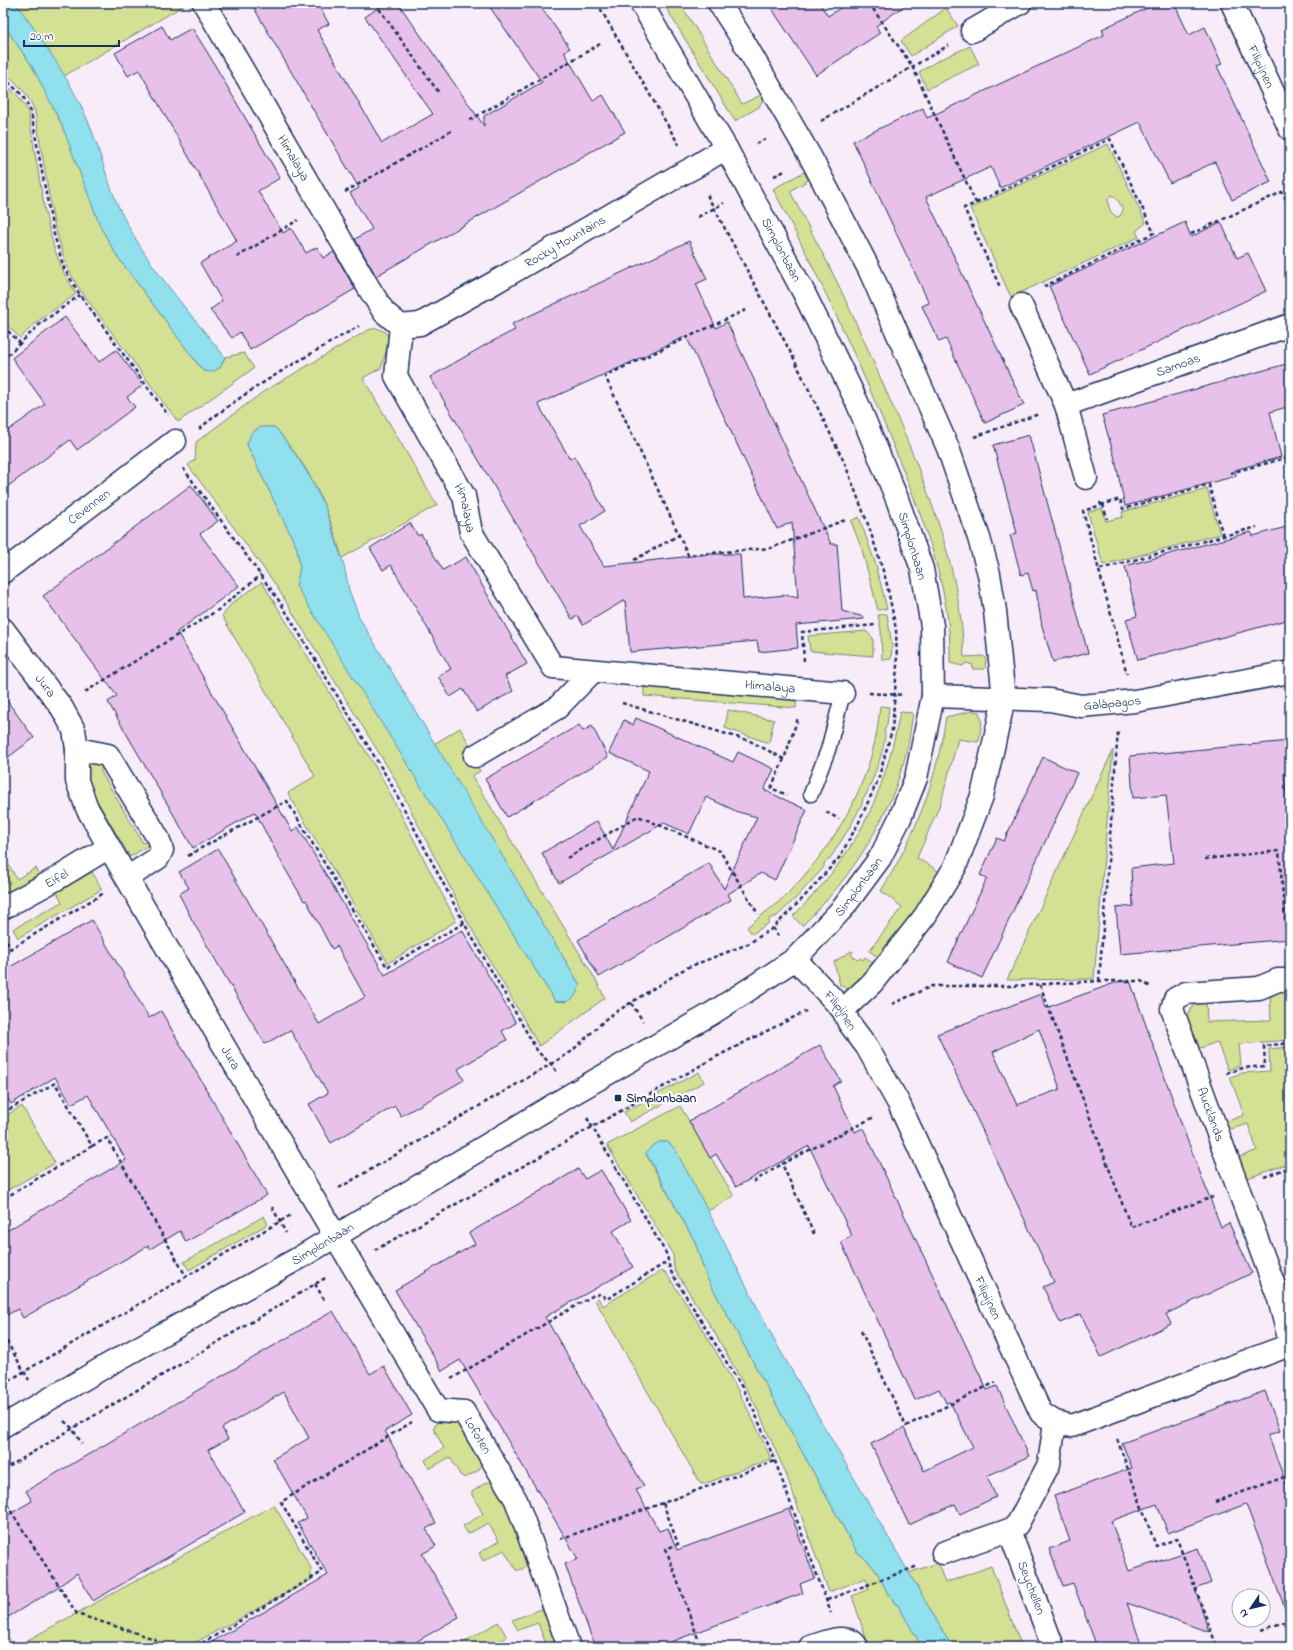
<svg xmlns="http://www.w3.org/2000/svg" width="1293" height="1650" viewBox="0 0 1293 1650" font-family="'Indie Flower',sans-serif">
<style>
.green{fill:#d4e093;stroke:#788878;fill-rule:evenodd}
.water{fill:#90e0ed;stroke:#6199b4}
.building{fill:#e7c1ea;stroke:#1b2f5e;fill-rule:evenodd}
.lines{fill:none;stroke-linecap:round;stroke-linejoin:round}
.lane-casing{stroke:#1b2f5e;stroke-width:17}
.street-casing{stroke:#1b2f5e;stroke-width:25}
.secondary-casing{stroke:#1b2f5e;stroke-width:25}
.path{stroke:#1b2f5e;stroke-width:2.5;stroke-dasharray:4 3;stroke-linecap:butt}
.lane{stroke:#fff;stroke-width:14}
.street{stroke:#fff;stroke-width:22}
.secondary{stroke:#fff;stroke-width:22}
.poi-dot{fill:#1b2f5e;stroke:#fff;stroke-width:1.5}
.labels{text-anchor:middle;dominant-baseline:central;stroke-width:4;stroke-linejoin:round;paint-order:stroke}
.street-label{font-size:13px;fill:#1b2f5e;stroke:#fff}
.poi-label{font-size:13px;font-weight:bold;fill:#1b2f5e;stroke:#fff;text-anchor:start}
</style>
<rect width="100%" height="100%" fill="#f8ecf9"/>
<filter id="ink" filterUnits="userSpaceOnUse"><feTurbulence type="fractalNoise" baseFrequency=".025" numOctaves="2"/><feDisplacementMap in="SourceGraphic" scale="8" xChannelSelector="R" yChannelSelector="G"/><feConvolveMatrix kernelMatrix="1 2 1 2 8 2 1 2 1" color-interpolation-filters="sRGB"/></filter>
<g filter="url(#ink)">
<!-- green -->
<path class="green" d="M16,3H181L183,6L64,76Z
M663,3H680L742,104L761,95L763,99L759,107L735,121Z
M946,8L958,26L911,56L901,41Z
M3,24L32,66L49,99L64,130L101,228L117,256L203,371L220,368L225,357L244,353L254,368L178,422L78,287L67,267L54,224L35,112C28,93 18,84 3,71Z
M970,46L979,64L927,89L919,72L939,60Z
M3,81L20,98L28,111L45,212L54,248L64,273L76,294L37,322L20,338L3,321Z
M1108,144L1146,223L1136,231L1139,237L1011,297L970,208ZM1111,195C1117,197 1120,204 1123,210L1120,216L1117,217C1110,213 1108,207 1108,199Z
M804,172L808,179L807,181L790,191C805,221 822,251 837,282C860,330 881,379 902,428C933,503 961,574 964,657L983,656L986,658L985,669H972L973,665L966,663L963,666L950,663C952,591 924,523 898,457C861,365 819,276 773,189Z
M377,328L385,332L390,339L381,368L363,378L437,505L342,558C334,530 325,503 311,478C301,459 287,443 275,427C257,427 253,428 247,445L297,548L300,567L297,586L555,1001L566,1002L580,985L434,744L460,728L472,748L468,751L480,771L472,776L596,980L605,998L539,1046L466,919L395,779L275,584L188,465L195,460L196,442L263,392L368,330Z
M1207,489L1220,534L1103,565L1088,512L1102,508L1106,521L1123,517L1122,512Z
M859,517L877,568V574L879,577L887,609L878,610L862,550L851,521Z
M262,582L381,776L456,921L388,963L288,793L315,776L222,616L232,603Z
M887,614L892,646L891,659L882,660L881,630L878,615Z
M866,631L873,638V656L810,651L808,636Z
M644,687L797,699L796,708L644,696Z
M880,706L889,707L887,725L884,731C889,740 871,784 866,795L863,798L862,804L850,827L829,860L824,863V867L796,898L776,917H773L769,919V923L752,934L747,927C760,916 775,906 787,894C829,852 864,796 876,736C878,726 879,716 880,706Z
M728,710L774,720L769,743L725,728Z
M972,711L979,712L982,721L979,741L977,742L958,739L941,802L917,858L940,872L926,897L881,959L869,951L902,907L881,891C917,832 935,785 946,717Z
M900,712L913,713C911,725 910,737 907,749C891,818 852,877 802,926L793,916C856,854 884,798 900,712Z
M1113,750L1094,979L1007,980Z
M86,762L106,766L100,770L143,843L148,841L150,844L130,857L89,787Z
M3,855L17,879L36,868L39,874L3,895V887L10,883L3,870Z
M92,872L102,889L18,938L13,929L62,902L57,892Z
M851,951L853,952L851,955L858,960L860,958L863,960L865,957L876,965L849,990L840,985L834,962Z
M1287,988L1290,1040L1239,1044L1241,1065L1228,1070L1217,1042L1197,1049L1186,1018C1190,1010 1195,1000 1206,1001L1207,1022L1271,1020L1270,998L1279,989Z
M1290,1047V1163L1245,1179L1238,1158L1257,1150L1248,1124L1228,1130L1225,1122L1244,1115L1230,1077L1242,1073L1270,1071L1269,1049Z
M699,1072L704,1082L630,1122L624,1112Z
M22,1106L55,1163L3,1193V1117Z
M680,1106L734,1196L708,1211L671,1145C662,1137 652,1145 646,1154L695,1242L706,1276L857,1552C875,1566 879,1574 888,1595L890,1594L895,1604L897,1603L922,1647H869L852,1596L869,1589L866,1578L829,1592L786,1474L756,1406L713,1330L674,1269L673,1255L607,1145Z
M264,1216L268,1224L189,1270L184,1262Z
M661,1271L666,1273C706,1333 743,1393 771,1459L704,1484L700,1483L595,1300L598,1298L603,1306Z
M448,1417L457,1418L482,1462L479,1470L465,1478L460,1475L450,1457L429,1469L425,1460L444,1448L433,1428L436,1424Z
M490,1482L494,1484L512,1513L529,1563C525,1567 522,1571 516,1570L504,1550L483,1561L479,1553L499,1541L488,1523L468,1534L463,1526L483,1514L472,1495V1492L485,1483Z
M274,1505L311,1568V1580L187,1647H15Z
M938,1563L945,1583L991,1566L1022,1647H952L908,1573Z
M547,1607L556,1642L549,1647H547L538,1623L518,1630L512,1620Z
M498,1622L507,1637L489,1647H456Z"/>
<!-- water -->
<path class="water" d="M3,3H16C44,43 73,83 91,128C102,158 111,195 126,222C152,271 190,313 225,357L220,368L212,372L203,371L117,256L101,228L61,123L32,66L3,24Z
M260,427H275L296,455L310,477L325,507L344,565L349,590L360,619L580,985C574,1000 572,1003 555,1001L296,586L300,567L297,548L247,445L251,433Z
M659,1142H668L675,1149L708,1211L774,1340L952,1647H922L897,1604H895L890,1594L888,1595C879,1574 875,1566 857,1552L706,1276L695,1242L646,1153L651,1147Z"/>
<!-- building -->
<path class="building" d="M251,3H317L329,24L317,30L382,143L433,114L365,17L385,3H398L484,126V116L542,82L487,3H538L570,48L564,52L593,101L603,95L625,132L376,276L355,239L372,229L350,193L359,188Z
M768,3H819L828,16L848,3H908L876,26L880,33L816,75Z
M1158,3H1174L1189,35L1205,27L1222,64L1217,66L1271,182L1232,200L1215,162L1170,183L1140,122L1000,188L991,167L926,197L1024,405L985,423L946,339L939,342L922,306L929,303L853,141L923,108L927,118L1104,35L1102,29Z
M162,26L170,40L192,28L209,55L280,178L258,191L283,233L291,228L306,253L317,247L323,258L334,252L355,289L250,350L240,332L232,338L210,310L222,301L200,263L237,241L139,70L128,76L115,53Z
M1185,222L1191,237L1221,222L1237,258L1248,253L1266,291L1090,374L1049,286Z
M689,241L707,279L696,284L716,328L727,322L831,544H837L842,611L864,617V619L796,625L798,648L759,652L757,641L630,652L625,600L583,625L578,616L572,619L430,377L487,344L515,330L512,324ZM686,336L777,529L792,522L798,598L786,595L743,599L740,554H709L604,566L580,526L605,511L574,456L570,459L538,404L621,367Z
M65,317L99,362L116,350L143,385L127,397L135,407L77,450L70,440L3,490V434L45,404L12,358Z
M1290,363V406L1270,412L1281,457L1235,470L1236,476L1125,506L1114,455L1102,415Z
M1029,435L1088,653L1053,662L1042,626L1036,590L1033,591L1028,573L1021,575L1010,535L1017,533L993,445Z
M191,485L218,521L200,534L239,586L177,632L292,831L298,827L385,975L462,930L516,1023L502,1031L507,1040L458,1069L464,1080L401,1116L395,1106L331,1143L309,1104L328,1093L290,1030L265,1044L192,920L179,894L189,888L179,872L218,849L319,1024L365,997L337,946L332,949L306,900L304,901L283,865L255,812L193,848L108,702L117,696L43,596Z
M410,523L418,536L421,534L443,570L466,557L527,664L505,676L513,691L477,712L463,689L450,697L438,676L451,669L391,565L383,570L370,548Z
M1290,526V619L1138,660L1126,619L1137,616L1125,566L1251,532L1253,536Z
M3,695L34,738L3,761Z
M636,718L733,762L738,752L774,769L764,790L807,810L775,880L761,873L728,894L731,900L599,977L578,940L709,863L724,889L757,817L738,812L706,797L689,834L664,823L559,883L542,853L597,821L613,850L649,771L609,753L624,720L633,725Z
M579,725L583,731L592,726L608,757L507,817L485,779Z
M1290,741V772L1284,773L1289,832H1290V939L1120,954L1116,908L1133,906L1131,868L1174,863L1166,795L1133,798L1130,756Z
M1043,757L1077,773L982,978L948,962L987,878L980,875L997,838L1004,841Z
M92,920L149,1018L161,1011L267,1195L186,1242L180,1231L150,1249L148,1246L23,1318L18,1309L3,1317V1233L126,1160L88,1095L71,1104L55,1077L11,1104L3,1091V971Z
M1120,981H1130L1187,1139L1221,1227L1229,1223L1252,1273L1166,1314L1171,1324L1101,1357L1081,1314L1060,1323L1043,1287L1054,1282L937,1034L1041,994L1046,1008ZM1039,1029L1060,1089L1017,1105L993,1052Z
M820,1045L841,1081L833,1086L855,1132L863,1128L987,1390L997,1386L1029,1456L987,1476L996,1497L960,1514L955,1504L909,1525L871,1444L904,1428L924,1471L973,1447L950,1402L946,1403L939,1389L915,1400L841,1242L852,1236L809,1146L736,1187L716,1154L710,1158L689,1121Z
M578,1169L585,1179L601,1170L631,1220L613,1231L633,1267L545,1317L644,1486L636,1490L659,1531L668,1528L677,1550L789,1509L815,1578L800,1584L803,1593L657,1647H595L565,1564L578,1559L460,1360L442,1371L395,1290L475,1244L469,1233Z
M333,1311L370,1374L384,1366L412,1415L385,1431L417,1491L436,1523L426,1529L436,1546L422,1554L459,1617L407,1647H203L328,1575L298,1523L307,1518L273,1459L309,1438L284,1392L222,1428L228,1439L208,1450L245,1512L93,1601L77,1573L52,1591L3,1620V1518L32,1501L26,1491Z
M1265,1391L1280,1431L1268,1435L1290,1494V1614H1287L1246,1504L1168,1533L1157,1504L1111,1521L1129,1571L1198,1548L1211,1583L1195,1589L1209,1632L1127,1603L1142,1647H1097L1073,1583L1063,1586L1049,1549L1070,1541L1054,1496L1132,1468L1122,1443Z"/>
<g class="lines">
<defs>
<path id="lane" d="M811,794L828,750L843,693"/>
<g id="street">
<path id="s1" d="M204,3L370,290L384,312L401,326"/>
<path d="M719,3L741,37L811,158L870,271L948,448L979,538L989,574L995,611L1004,699L982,796L955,867L925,916L872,983L843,1010"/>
<path id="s2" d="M1232,3L1290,129"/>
<path d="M972,31L1020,3"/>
<path d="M1021,305L1066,405L1086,478"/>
<path id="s3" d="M401,326L396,376L464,496L471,532L553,667L843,693"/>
<path id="s4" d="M401,326L420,324L492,284L676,177L693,168L726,148"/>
<path id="s5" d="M1066,405L1290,325"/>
<path id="s6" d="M3,572L175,441"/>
<path id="s7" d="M3,629L62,708L74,730L77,749L108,755L158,838L162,850L158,858L127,878"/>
<path id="s8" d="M933,696L1050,700L1081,706L1135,701L1290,672"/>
<path id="s9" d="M77,749V781L87,808C201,1010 320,1210 438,1410L464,1412L516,1500L569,1647"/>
<path d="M475,756L557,708L593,671"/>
<path id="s10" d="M3,908L58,878L109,847"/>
<path id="s11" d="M795,959L843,1010L849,1023L867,1047L899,1104L1041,1413L1055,1422L1072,1426L1290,1345"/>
<path id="s12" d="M1290,980H1278L1259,988L1186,993L1175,999L1172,1009L1279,1299L1290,1342"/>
<path d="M943,1553L1009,1530"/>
<path d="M810,1647C824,1643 848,1631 857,1647"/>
<path d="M1053,1647L1009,1530L1017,1525L1049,1464L1055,1422"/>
</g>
<g id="secondary">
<path id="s13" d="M3,1426L106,1366L299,1258L572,1094L711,1014L759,983L795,959L843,908L880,858L900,818L916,778L933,696L932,626L922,569L897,499L857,402L803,291L726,148L641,3"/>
</g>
</defs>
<!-- lane casing -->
<use href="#lane" class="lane-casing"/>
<!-- street casing -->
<use href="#street" class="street-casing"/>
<!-- secondary casing -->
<use href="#secondary" class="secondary-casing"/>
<!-- path -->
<path class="path" d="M375,3L439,93
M597,3L679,145
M869,3L912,66L976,203L964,208L1000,287
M3,77L23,96L31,112L53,231L64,268L80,295L168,415
M470,120L600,44
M821,121L949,45
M756,144L767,138
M774,176L785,171
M345,192L453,130
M976,203L1110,139L1154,233L1041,288
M698,217L724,203
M1191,234L1282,192L1287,201
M237,257L298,220
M746,310L605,376L679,535L688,555L771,548L845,520
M3,326L20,343
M3,360L40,324L80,295
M199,429C248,388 304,358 359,326
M974,437L1039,414
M183,468L280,602L390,782L464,923L538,1052L551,1064L557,1072
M1230,473L1290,457
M1100,502L1101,505L1083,511L1127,674
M1103,504L1107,519
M1101,505L1120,499L1123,509L1209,485L1223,536
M634,560L679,535
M1100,569L1257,527
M804,661L802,632L875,625
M85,692L218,610L261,575
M869,693L904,695
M622,703L750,741L784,759L798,718
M784,759L771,788L787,795
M826,812L839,819
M188,856L203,847L287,801L387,967L464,923
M567,858L638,816L720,851L758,914
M1205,859L1279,851L1288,952
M773,928L778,936
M3,935L11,949
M3,953L104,893
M1099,981L1118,731
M1040,985L1131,1227L1213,1197
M631,1003L643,1021
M892,1004L932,986H1011L1099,981H1141L1151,987
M1226,1073L1243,1068L1265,1066L1264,1046L1290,1043
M3,1113L55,1083L92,1146L3,1199
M587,1118L667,1255L670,1270L743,1389L755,1413L775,1461L831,1613
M92,1146L107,1138L186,1276
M1264,1177L1290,1167
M753,1182L782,1164
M339,1188L551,1064L571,1052L608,1017L686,968L748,944L773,928L804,897L839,858L859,822L878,780L892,730L897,666L896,629L886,580L869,527L845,464L792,355L706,193
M272,1207L286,1233
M814,1234L782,1164L874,1117
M375,1250L714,1058L806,1011
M315,1284L325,1301
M861,1331L906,1426L996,1382
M3,1335L29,1380
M451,1379L594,1295L601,1294L607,1299L667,1262
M3,1384L291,1215
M64,1421L72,1428L82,1444
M1117,1439L1156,1546L1177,1539L1217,1647
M3,1470L327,1277
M3,1499L77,1614L155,1639L158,1647
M1215,1502L1290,1475
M663,1503L678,1544L666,1549L701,1647
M560,1539L663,1503L775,1461
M827,1600L918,1566
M1262,1630L1290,1620
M196,1647L322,1572L281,1502L412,1422"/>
<!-- lane -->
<use href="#lane" class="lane"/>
<!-- street -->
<use href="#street" class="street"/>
<!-- secondary -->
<use href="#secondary" class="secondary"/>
</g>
</g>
<!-- markers -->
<rect class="poi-dot" x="614" y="1094" width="8" height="8" rx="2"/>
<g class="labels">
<!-- street labels -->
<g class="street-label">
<text stroke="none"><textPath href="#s2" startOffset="70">Filipijnen</textPath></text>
<text stroke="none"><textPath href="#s1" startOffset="179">Himalaya</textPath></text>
<text stroke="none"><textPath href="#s4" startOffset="186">Rocky Mountains</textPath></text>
<text transform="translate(781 250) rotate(62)">Simplonbaan</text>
<text stroke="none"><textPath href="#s5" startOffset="119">Samoas</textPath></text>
<text stroke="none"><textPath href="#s6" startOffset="108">Cevennen</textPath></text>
<text stroke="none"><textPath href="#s3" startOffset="200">Himalaya</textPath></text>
<text transform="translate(912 546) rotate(73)">Simplonbaan</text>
<text stroke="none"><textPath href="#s7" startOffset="71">Jura</textPath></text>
<text stroke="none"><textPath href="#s3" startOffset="601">Himalaya</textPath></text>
<text stroke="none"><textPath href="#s8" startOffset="180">Galápagos</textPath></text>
<text stroke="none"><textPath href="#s10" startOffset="61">Eifel</textPath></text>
<text stroke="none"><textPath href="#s13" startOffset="1016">Simplonbaan</textPath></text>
<text stroke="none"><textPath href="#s11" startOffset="69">Filipijnen</textPath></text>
<text stroke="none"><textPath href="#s9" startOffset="349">Jura</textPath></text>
<text stroke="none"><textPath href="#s12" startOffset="241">Aucklands</textPath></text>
<text stroke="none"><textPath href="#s13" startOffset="368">Simplonbaan</textPath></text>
<text stroke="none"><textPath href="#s11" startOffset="393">Filipijnen</textPath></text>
<text stroke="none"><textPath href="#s9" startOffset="811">Lofoten</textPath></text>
<text transform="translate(1031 1588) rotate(69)">Seychellen</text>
</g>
<!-- poi labels -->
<g class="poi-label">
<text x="626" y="1098">Simplonbaan</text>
</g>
</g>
<!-- margin -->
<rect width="1293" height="1650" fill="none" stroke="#fff" stroke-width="16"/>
<rect x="8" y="8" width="1277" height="1634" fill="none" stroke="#1b2f5e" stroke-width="1.5" filter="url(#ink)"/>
<!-- north arrow -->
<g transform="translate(1251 1608) rotate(235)"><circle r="19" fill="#ffffff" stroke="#a4acbf"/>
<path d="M0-3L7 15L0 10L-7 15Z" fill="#1b2f5e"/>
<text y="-6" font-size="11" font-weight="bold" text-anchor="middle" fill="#1b2f5e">N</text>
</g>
<!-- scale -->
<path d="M24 40v6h95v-6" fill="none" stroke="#1b2f5e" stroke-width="2"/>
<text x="30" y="40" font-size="12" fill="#1b2f5e" stroke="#ffffff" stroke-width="3" paint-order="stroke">20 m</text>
</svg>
